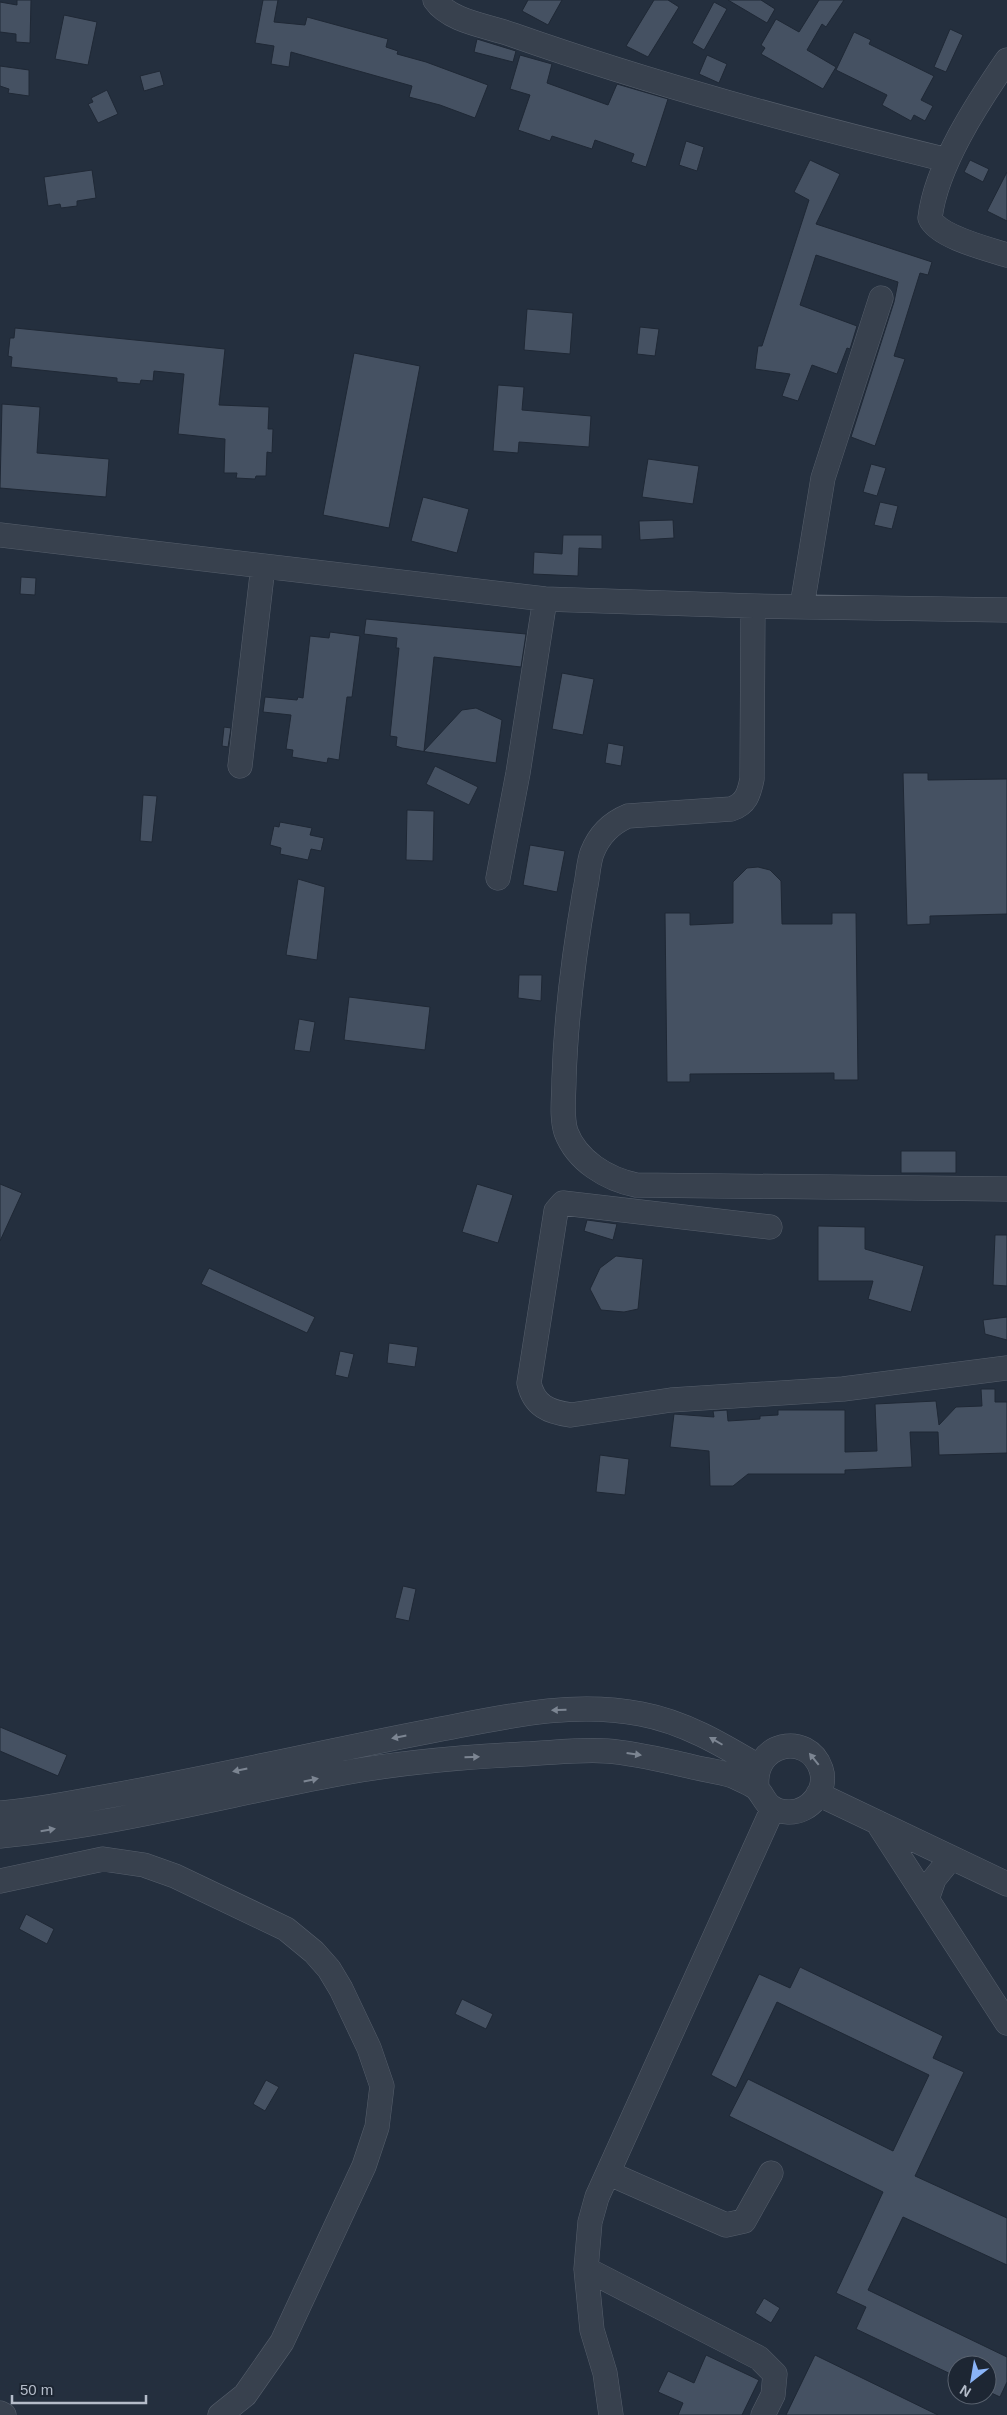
<svg xmlns="http://www.w3.org/2000/svg" width="1007" height="2415" viewBox="0 0 1007 2415" font-family="Arial,sans-serif">
<style>
.building{fill:#455162;stroke:#1f2835}
.lines{fill:none;stroke-linecap:round;stroke-linejoin:round}
.minor-casing{stroke:#565f6c;stroke-width:25}
.minor{stroke:#38414e;stroke-width:24}
.oneway{fill:#7c8592}
</style>
<rect width="100%" height="100%" fill="#242f3e"/>
<!-- building -->
<path class="building" d="M17,0H31L30,43L16,42V34L0,32V2L17,5Z
M263,0H278L274,22L305,25L307,17L388,39L386,47L398,51L397,54L426,62L488,85L475,118L440,105L409,97L412,86L291,52L289,67L271,64L274,46L255,43Z
M528,0H562L548,25L522,11Z
M654,0H668L679,7L648,57L626,46Z
M728,0H761L775,9L767,23Z
M819,0H844L826,27L822,24L807,50L836,67L823,89L761,54L765,48L761,45L776,19L799,32Z
M714,2L727,9L704,50L692,43Z
M64,15L97,22L88,65L55,59Z
M950,29L963,35L946,72L934,67Z
M854,32L871,40L869,44L934,76L921,100L933,106L925,121L914,115L911,121L882,105L887,95L836,70Z
M477,39L516,51L513,62L474,52Z
M520,55L552,64L547,83L608,105L617,84L668,99L646,167L631,162L634,154L595,140L592,149L552,136L550,141L518,130L530,95L510,89Z
M707,55L727,64L719,83L699,74Z
M0,66L29,70V96L8,93L9,89L0,86Z
M160,71L164,85L144,91L140,76Z
M107,90L118,114L98,123L88,104L93,102L91,98Z
M686,141L704,147L697,171L679,165Z
M810,160L840,174L816,224L932,262L928,275L920,273L894,356L905,359L875,446L851,437L894,302L898,282L816,255L800,305L857,326L850,349L847,348L837,374L812,365L798,401L782,396L790,374L755,369L758,346H762L809,200L794,192Z
M970,160L989,169L983,182L964,172Z
M92,170L96,198L77,201V206L61,208L60,204L48,206L44,177Z
M1007,172V221L987,211Z
M527,309L573,313L570,354L524,350Z
M640,327L659,329L655,356L637,354Z
M15,328L225,349L219,405L269,407L268,429H273L272,453L267,452L266,476H256L255,479L236,478L237,473H224L225,439L178,434L184,374L154,371L153,381L141,380L140,384L117,382V378L11,367L12,357L8,356L10,338H14Z
M354,353L420,366L389,528L323,515Z
M498,385L524,387L522,410L591,416L589,447L519,442L518,453L493,451Z
M2,404L40,407L37,453L109,459L106,497L0,488Z
M648,459L699,466L693,504L642,497Z
M871,464L886,468L877,496L863,492Z
M423,497L469,509L457,553L411,541Z
M880,502L898,506L892,529L874,525Z
M673,520L674,538L640,540L639,521Z
M563,535H602V549L579,548L578,576L533,574L534,552L562,554Z
M21,577L36,578L35,595L20,594Z
M366,619L526,634L521,667L434,657L424,751L462,710L476,708L502,720L496,763L402,748L396,746L397,737L390,736L399,648H396L397,638L364,634Z
M330,632L360,636L352,697H347L339,760L328,758L327,763L292,757L293,750L286,749L291,715L263,712L265,697L297,700L298,697L303,698L310,636L329,638Z
M562,673L594,679L583,735L552,729Z
M224,727L231,728L228,747L222,746Z
M608,743L624,746L621,766L605,763Z
M435,766L478,787L469,805L426,784Z
M903,773H928V780L1007,779V914L930,916V924L907,925Z
M143,795L157,796L152,842L140,841Z
M407,810L434,811L433,861L406,860Z
M280,822L312,828L310,835L324,838L321,851L311,849L308,860L280,854L281,848L270,845L274,826L279,827Z
M530,845L565,851L557,892L523,885Z
M758,867L770,870L781,881L782,924H832V913H856L858,1080H834V1073L690,1074V1082H667L665,913H690V925L733,923V882L747,868Z
M298,879L325,887L317,960L286,955Z
M519,975H542L541,1001L518,998Z
M349,997L430,1007L425,1050L344,1040Z
M299,1019L315,1022L310,1052L294,1050Z
M901,1151H956V1173H901Z
M0,1184L22,1193L0,1241Z
M477,1184L513,1195L498,1243L462,1232Z
M587,1220L617,1224L613,1240L584,1231Z
M818,1226L865,1227V1249L924,1266L911,1312L868,1299L873,1281H818Z
M995,1235H1007V1286L993,1285Z
M616,1256L643,1259L638,1309L624,1312L601,1310L590,1289L600,1268Z
M209,1268L315,1317L307,1333L201,1284Z
M1007,1317V1340L985,1334L983,1320Z
M389,1343L418,1347L415,1367L387,1363Z
M340,1351L354,1354L348,1378L335,1375Z
M981,1389H995V1402H1007V1453L939,1455L938,1432H910L912,1467L845,1470V1474H748L733,1486H710L709,1451L670,1447L674,1414L714,1417L713,1411L727,1410L728,1421L760,1419V1416L778,1415V1410H845V1452L877,1451L875,1404L936,1401L939,1425L956,1407L982,1406Z
M600,1455L629,1459L625,1495L596,1492Z
M403,1586L416,1589L409,1621L395,1618Z
M0,1727L67,1755L58,1776L0,1751Z
M26,1914L54,1929L47,1944L19,1929Z
M800,1967L943,2036L933,2058L964,2072L915,2176L1007,2218V2265L903,2217L868,2290L1007,2357V2382L1000,2397L987,2391V2365H957V2377L856,2329L866,2307L836,2293L883,2192L729,2116L748,2079L893,2151L929,2075L777,2002L736,2088L711,2075L759,1974L790,1988Z
M462,1999L493,2014L486,2029L455,2014Z
M266,2080L279,2087L265,2111L253,2104Z
M764,2298L780,2308L771,2323L755,2313Z
M706,2355L759,2380L742,2415H678L683,2403L658,2392L668,2371L694,2383Z
M815,2355L938,2415H786Z"/>
<g class="lines">
<defs>
<path id="minor" d="M435,0C450,22 489,26 513,35C655,85 801,124 947,160
M1007,60C978,102 936,166 930,218C938,237 988,249 1007,255
M0,535L545,599L753,606L1007,610
M753,606L752,779C749,794 746,804 731,809L628,816C611,823 599,835 592,853C588,864 588,878 585,890C574,953 566,1016 564,1079C564,1097 561,1116 566,1132C577,1161 607,1179 636,1185L1007,1189
M802,606L823,478L881,298
M240,766L263,566
M498,878L518,773L545,599
M770,1227L563,1203L556,1211L529,1383C534,1406 549,1412 571,1415L671,1400L843,1389L1007,1368
M818,1794L1007,1884
M0,1813C40,1810 80,1801 120,1794C224,1775 327,1751 431,1731C500,1718 570,1700 641,1714C684,1722 721,1744 758,1766
M877,1822L1007,2023
M0,1836C114,1825 226,1795 338,1774C400,1762 462,1757 524,1754C551,1753 580,1749 607,1751C635,1753 662,1760 689,1766C703,1770 719,1771 733,1776C739,1779 749,1783 755,1787C766,1796 764,1811 788,1812C810,1813 828,1790 821,1769C808,1731 752,1742 757,1788
M0,1881L103,1859L144,1865L175,1876L286,1929L314,1952L329,1969L341,1989L369,2048L382,2086L377,2127L364,2166L282,2342L245,2395L220,2415
M927,1899L934,1879L951,1858
M608,2173L726,2225L744,2221L771,2173
M586,2269L759,2358L775,2374L773,2395L763,2415
M0,2413L4,2415
M611,2415L605,2373L592,2330L586,2269L590,2222L597,2197L773,1808"/>
</defs>
<!-- minor casing -->
<use href="#minor" class="minor-casing"/>
<!-- minor -->
<use href="#minor" class="minor"/>
</g>
<!-- one-way arrows -->
<defs><path id="oneway-solid" d="M-6-.8H1V-3.2L6.5 0L1 3.2V.8H-6Z" transform="scale(1.25)"/></defs>
<g class="oneway">
<use href="#oneway-solid" transform="translate(559 1710) rotate(179)"/>
<use href="#oneway-solid" transform="translate(399 1737) rotate(169)"/>
<use href="#oneway-solid" transform="translate(716 1741) rotate(-150)"/>
<use href="#oneway-solid" transform="translate(634 1754) rotate(8)"/>
<use href="#oneway-solid" transform="translate(472 1757) rotate(-2)"/>
<use href="#oneway-solid" transform="translate(814 1759) rotate(-129)"/>
<use href="#oneway-solid" transform="translate(240 1770) rotate(168)"/>
<use href="#oneway-solid" transform="translate(311 1780) rotate(-12)"/>
<use href="#oneway-solid" transform="translate(48 1830) rotate(-10)"/>
</g>
<!-- north arrow -->
<g transform="translate(972 2380) rotate(211)"><circle r="24" fill="#1d2633" stroke="#59626f"/>
<path d="M0-4L9 19L0 12L-9 19Z" fill="#8ab4f8"/>
<text y="-8" font-size="14" font-weight="bold" text-anchor="middle" fill="#b4bcc9">N</text>
</g>
<!-- scale -->
<path d="M12 2395v8h134v-8" fill="none" stroke="#b4bcc9" stroke-width="2.5"/>
<text x="20" y="2395" font-size="15" fill="#b4bcc9" stroke="#1d2633" stroke-width="4" paint-order="stroke">50 m</text>
</svg>
